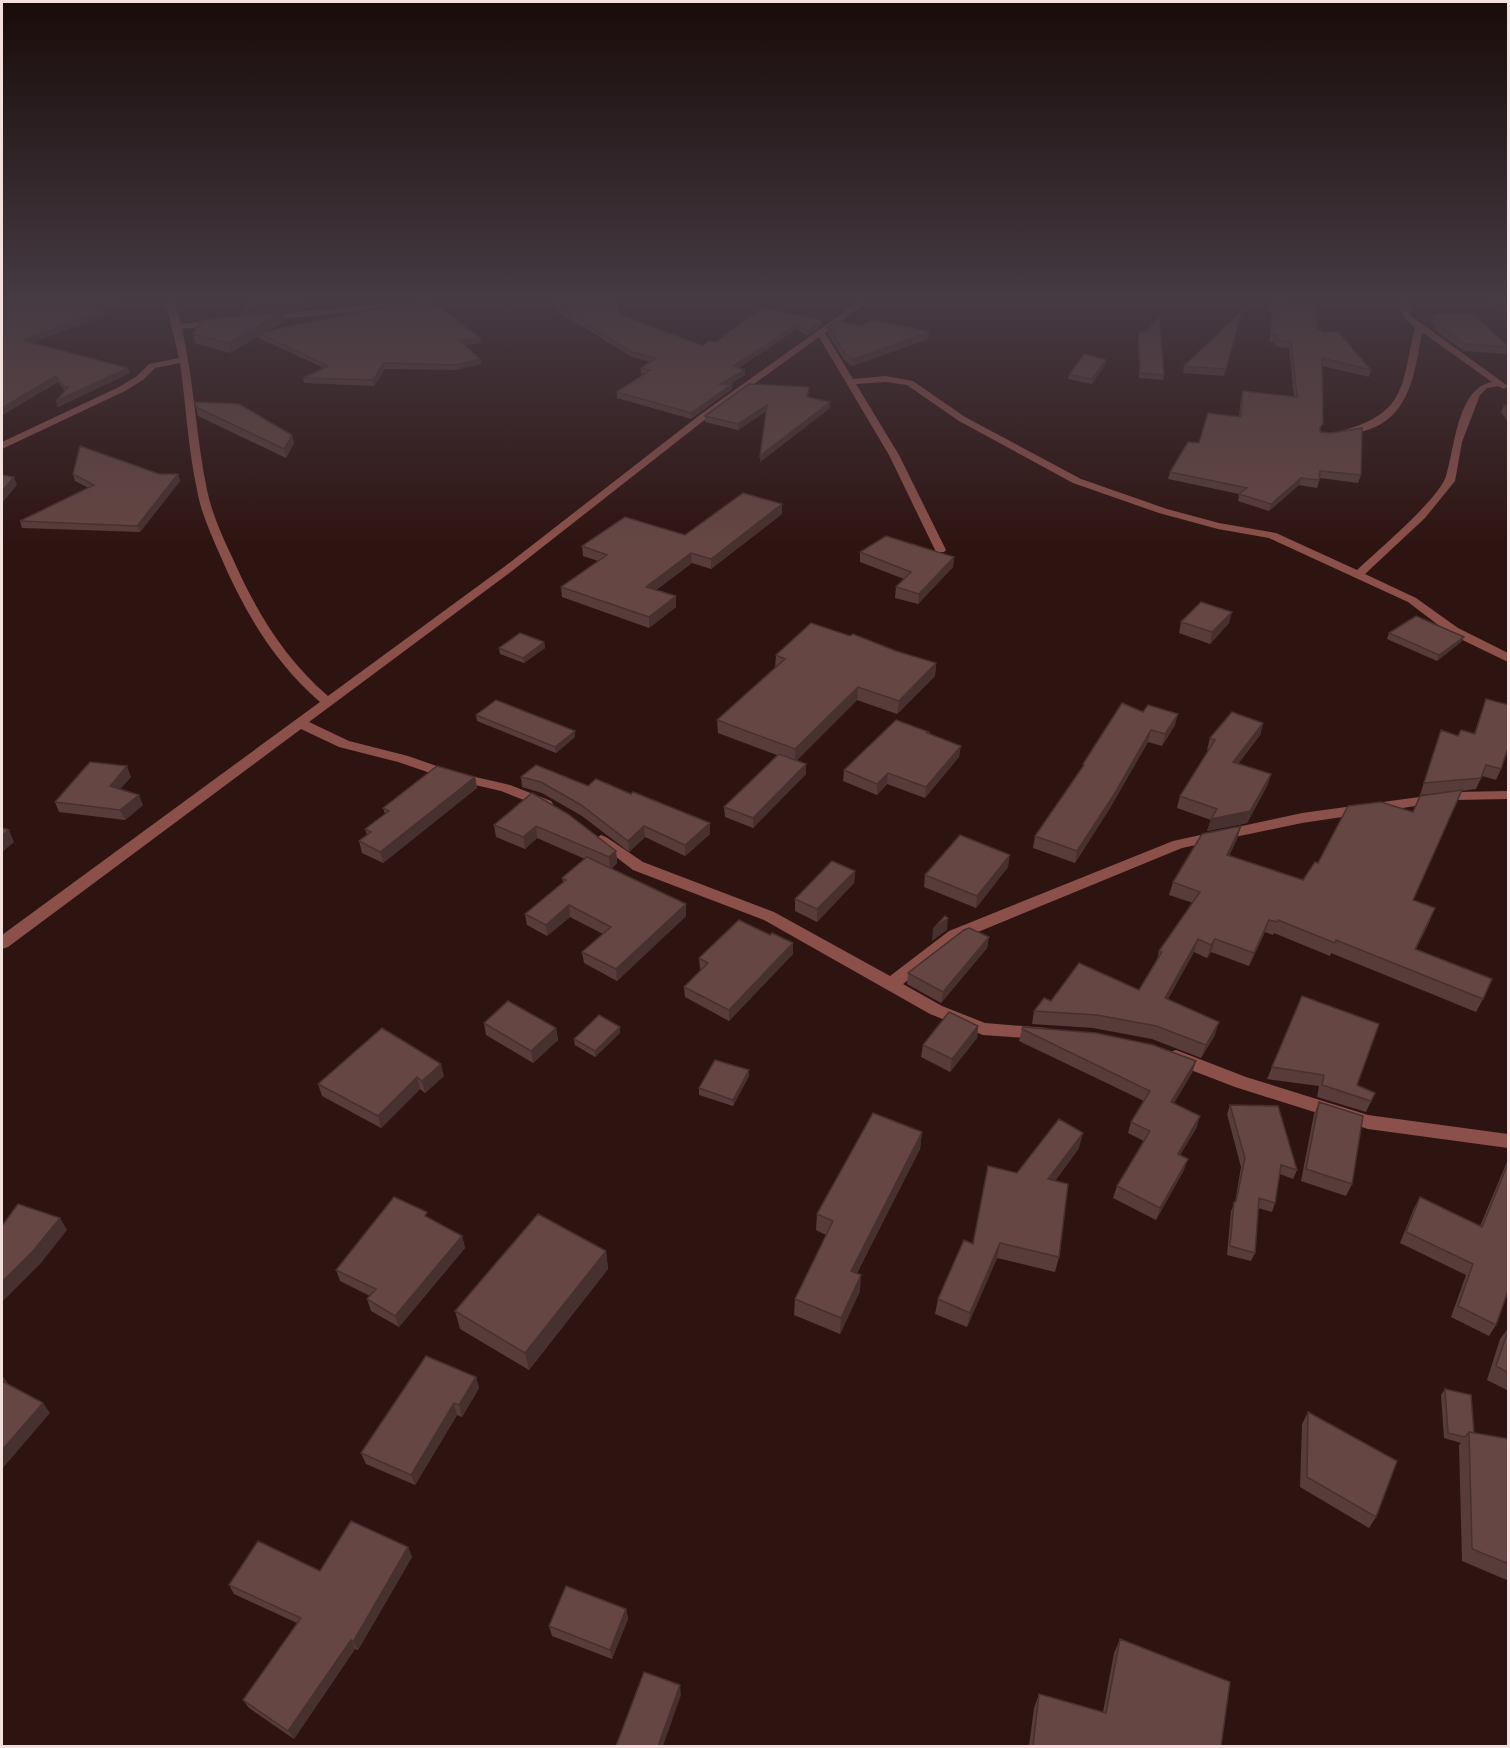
<svg xmlns="http://www.w3.org/2000/svg" width="1510" height="1748" viewBox="0 0 1510 1748" font-family="Jost,sans-serif">
<style>
.lines{fill:none;stroke-linecap:round;stroke-linejoin:round}
.minor{fill:#8b5049;fill-rule:evenodd}
.wall{fill:#573c39}
.shaded-wall{fill:#47312e}
.building{fill:#654642;stroke:#47312e;stroke-width:1.5}
</style>
<rect width="100%" height="100%" fill="#2e1411"/>
<g class="lines">
<!-- minor -->
<path class="minor" d="M165,299H173L181,324L217,320L221,323L217,326L182,329C194,381 196,437 207,490C212,514 222,536 233,559C256,611 284,658 328,696L504,567L701,414L862,299H871L825,333L853,379L886,376L913,381L965,417L1081,479L1167,509L1219,523L1276,533L1357,570C1376,552 1440,498 1446,476C1455,448 1457,388 1492,382L1422,332C1415,372 1410,419 1364,431C1356,433 1348,436 1341,435V431C1408,413 1401,385 1415,327L1403,317L1398,299H1406L1411,316L1508,386L1504,389L1498,386L1487,388L1480,395L1462,442L1455,481L1425,518L1365,574L1416,598L1458,628L1508,653V662L1450,634L1408,602L1269,538L1218,529L1159,513L1073,483L959,421L907,385L886,382L856,384L899,455L946,550L944,552H936L889,455L819,337L707,418L512,571L309,722L349,741L408,756L454,772L510,785L551,801L553,804L551,807H541L501,791L445,778L398,762L339,747L301,729L8,947L2,949V935L320,702C273,661 244,611 220,555C211,534 201,513 197,490C188,448 186,405 180,363L155,368L143,380L125,391L2,449V442L119,387L137,376L149,364L179,358Z
M431,299H458L454,301L265,321L261,318L265,315Z
M1508,791V799L1456,800L1302,823L1182,848L961,939L903,984L942,1006L985,1023L1047,1028L1049,1033L1047,1038L1041,1039L983,1035L930,1014L764,920L633,870L594,840L601,835L606,837L643,862L774,912L890,976L949,931L1173,841L1302,813L1456,792Z
M1176,1050L1246,1077L1368,1115L1508,1134V1148L1368,1129L1235,1087L1170,1062L1167,1057L1170,1052Z"/>
</g>
<!-- wall -->
<path class="wall" d="M2,299L130,305L32,343L128,368L130,373L58,407L65,391L58,382L2,415Z
M551,299H617L619,314L703,346L716,342L762,308L822,325L807,336L797,329L738,368L745,370V375L729,384L732,389L691,419L617,398V392L645,374L641,373V368L650,362L632,357L562,314H557Z
M1480,299H1509V316Z
M321,300L305,309L283,312L285,321L268,330L481,343L464,345L480,359L481,364L456,370L385,369L374,386L304,383L303,378L324,368L259,338V336L230,353L195,343L193,334L241,316L240,310Z
M1272,300L1322,332L1371,370L1369,377L1322,366L1320,432L1361,475L1358,483L1320,478L1317,488L1299,485L1269,511L1238,501L1239,494L1168,479L1170,472L1199,443L1239,417L1241,398L1243,391L1294,397L1289,348L1276,347L1275,342H1270V307Z
M1242,311L1224,376L1183,373L1184,366Z
M1433,314L1509,347L1506,354L1464,351L1437,332L1431,321Z
M828,327L928,339L852,366L845,361L828,334Z
M1139,332L1164,375L1163,380L1139,378L1138,337Z
M1106,360L1105,365L1092,384L1068,379L1069,375Z
M809,387L808,397L830,408L760,462L766,411L738,430L705,422V416Z
M1504,405H1509V423L1501,412Z
M196,407L294,443L286,458L198,416Z
M73,474H178L180,481L140,532L22,528L20,521L89,488L75,481Z
M782,504V514L711,569L692,563L656,590L676,596V607L649,628L562,597L561,587L598,561L583,556L582,546L685,535Z
M860,552L954,557L953,567L918,604L895,598L896,587L904,579L860,562Z
M1181,622L1229,623L1210,644L1179,633Z
M1389,633L1464,637L1461,642L1437,661L1387,639Z
M544,642L545,648L524,663L500,654L499,648Z
M776,655L936,663L935,676L897,714L857,700L796,761L806,764V774L753,828L725,817L724,807L777,755L718,733L717,720L775,668Z
M1486,699L1501,769L1496,780L1482,776L1476,789L1461,791L1413,900L1430,921L1416,949L1483,999L1476,1012L1331,953L1330,956L1274,933L1273,935L1265,932L1249,966L1211,952L1207,958L1194,952L1168,999L1215,1035L1201,1058L1152,1039L1093,1028L1032,1024L1034,1011L1051,1001L1139,990L1157,960L1159,951L1193,903L1169,895L1173,882L1241,826L1237,839L1229,856L1303,880L1318,863L1413,812L1442,793L1420,795L1441,730L1458,736L1474,734Z
M1143,712L1175,725L1162,746L1148,742L1110,808L1075,863L1033,848L1035,836L1082,768L1083,764Z
M476,715L575,737L556,753L477,721Z
M1263,723L1260,735L1238,764L1271,774L1267,786L1247,823L1207,831L1211,820L1177,808L1180,796L1209,750H1207L1210,738Z
M929,732L928,734L959,757L925,798L887,784L877,795L843,781L844,770Z
M131,777L120,789L143,805L125,820L59,812L55,802Z
M475,777L477,788L383,863L362,853L359,841L367,835L365,829L385,814L383,808Z
M521,777L588,786L710,834L685,856L645,837L629,852L582,816L542,793L522,787Z
M532,793L616,851L617,863L611,869L686,916L617,981L584,963L582,952L603,934L570,917L547,936L527,925L525,914L563,882L562,878L585,859L537,838L525,849L496,837L494,825Z
M1008,867L976,908L924,887L925,875Z
M855,871L854,883L817,922L795,911V899Z
M989,937L987,948L941,1003L907,984L908,973Z
M793,954L729,1021L685,997L684,987L702,970L700,969L699,958Z
M1302,996L1357,1085L1375,1093L1366,1112L1317,1097L1319,1086L1267,1079Z
M484,1023L556,1028L558,1040L533,1063L486,1035Z
M978,1026L977,1038L950,1072L921,1057L923,1045Z
M620,1027V1033L595,1057L575,1045L574,1039Z
M382,1028L444,1076L425,1093L420,1089L381,1128L322,1096L318,1084Z
M1022,1029L1196,1061L1192,1073L1174,1103L1197,1127L1180,1155L1184,1170L1156,1220L1113,1198L1117,1186L1144,1141L1128,1133L1131,1122L1144,1101L1019,1041Z
M749,1070V1076L733,1106L699,1095V1088Z
M1319,1102L1352,1184L1346,1196L1301,1181L1314,1114Z
M1230,1105L1297,1170L1293,1179L1280,1174L1275,1203L1272,1212L1258,1208L1255,1253L1251,1261L1227,1255L1231,1211L1235,1202L1241,1167L1227,1114Z
M922,1132L920,1149L857,1273L860,1291L840,1334L794,1315L795,1299L826,1235L816,1230L817,1214Z
M1079,1148L1055,1181L1059,1257L1055,1272L997,1258L967,1327L935,1314L938,1299L973,1244L1017,1173Z
M1509,1157V1296L1506,1295L1496,1325L1489,1336L1451,1317L1466,1275L1400,1243L1414,1208L1420,1197L1480,1226Z
M429,1218L462,1236L465,1248L399,1327L371,1311L367,1299L370,1296L340,1281L336,1270Z
M606,1251L608,1269L529,1370L460,1329L455,1311Z
M1509,1327V1391L1487,1380L1500,1339Z
M476,1377L479,1388L462,1417L457,1415L415,1485L366,1464L361,1453Z
M1445,1389L1474,1433L1509,1439V1581L1462,1561L1459,1445L1461,1443L1444,1438L1441,1395Z
M1308,1412L1376,1517L1369,1528L1300,1487L1302,1424Z
M408,1547L412,1557L358,1650L355,1649L294,1739L249,1708L243,1700L297,1623L234,1594L229,1585L320,1571Z
M626,1609L628,1619L612,1659L552,1636L549,1626Z
M1120,1639L1221,1746H1029L1034,1708L1039,1694L1103,1712L1114,1653Z"/>
<!-- shaded-wall -->
<path class="shaded-wall" d="M311,299H321V300L305,309L241,316L240,310Z
M128,300L130,305L27,345L25,341V339Z
M562,309V314H557L556,310Z
M283,312L285,321L262,334L258,333L259,336L230,353L228,343Z
M822,320V325L807,336V331Z
M797,325V329L733,372V366Z
M929,332L928,339L852,366L853,359Z
M480,338L481,343L460,345L459,340Z
M480,359L481,364L456,370L455,365Z
M1106,360L1105,365L1092,384V379Z
M384,363L385,369L374,386L373,380Z
M128,368L130,373L58,407L56,401Z
M745,370V375L721,389L720,384Z
M56,376L58,382L2,415V408Z
M732,384V389L691,419V413Z
M830,402V408L760,462V456Z
M767,405V411L738,430V424Z
M292,435L294,443L286,458L284,449Z
M178,474L180,481L140,532L137,526Z
M14,477L17,485L2,503V491Z
M1301,478L1299,485L1269,511L1271,504Z
M782,504V514L711,569V559Z
M691,553L692,563L647,597L646,587Z
M954,557L953,567L918,604L919,594Z
M676,596V607L649,628V617Z
M1232,612L1229,623L1210,644L1212,632Z
M1464,637L1461,642L1437,661L1439,655Z
M544,642L545,648L524,663L523,658Z
M936,663L935,676L897,714L899,701Z
M858,687L857,700L795,762V749Z
M1178,714L1175,725L1162,746L1165,734Z
M1263,723L1260,735L1230,774L1233,762Z
M1151,730L1148,742L1110,808L1075,863L1077,851Z
M575,731V737L556,753L555,747Z
M961,746L959,757L925,798L926,787Z
M806,764V774L753,828V818Z
M127,766L131,777L114,796L110,786Z
M888,773L887,784L877,795V784Z
M1271,774L1267,786L1247,823L1207,831L1211,819Z
M475,777L477,788L383,863L380,852Z
M139,795L143,805L125,820L120,810Z
M710,823V834L685,856V845Z
M536,826L537,838L525,849L523,837Z
M644,826L645,837L629,852L628,841Z
M1241,826L1237,839L1223,868L1227,855Z
M9,830L14,842L2,852V835Z
M616,851L617,863L610,869L609,857Z
M1010,855L1008,867L976,908L977,896Z
M855,871L854,883L817,922V909Z
M686,904V916L617,981L616,969Z
M569,905L570,917L547,936L546,925Z
M948,918L947,930L932,941L933,929Z
M1269,920L1265,932L1249,966L1254,953Z
M989,937L987,948L941,1003L943,992Z
M1198,939L1194,952L1161,1011L1165,998Z
M1215,939L1211,952L1207,958L1211,945Z
M793,943V954L729,1021V1010Z
M1219,1022L1215,1035L1201,1058L1206,1045Z
M978,1026L977,1038L950,1072L952,1059Z
M620,1027V1033L595,1057V1051Z
M556,1028L558,1040L533,1063L531,1051Z
M1196,1061L1192,1073L1168,1113L1171,1102Z
M441,1064L444,1076L425,1093L422,1081Z
M749,1070V1076L733,1106V1100Z
M417,1077L420,1089L381,1128L378,1116Z
M1200,1116L1197,1127L1174,1165L1178,1154Z
M922,1132L920,1149L849,1287L851,1271Z
M1083,1133L1079,1148L1045,1195L1048,1179Z
M1188,1159L1184,1170L1156,1220L1160,1208Z
M60,1218L67,1230L41,1263L2,1302V1282Z
M462,1236L465,1248L399,1327L395,1316Z
M1000,1243L997,1258L967,1327L970,1313Z
M606,1251L608,1269L529,1370L525,1353Z
M861,1275L860,1291L840,1334L841,1318Z
M2,1375L9,1385L2,1384Z
M476,1377L479,1388L462,1417L459,1405Z
M43,1403L50,1413L2,1469V1450Z
M454,1403L457,1415L415,1485L411,1475Z
M408,1547L412,1557L358,1650L353,1642Z
M626,1609L628,1619L612,1659L610,1650Z
M351,1640L355,1649L294,1739L288,1731Z
M680,1685L681,1695L663,1746H658Z"/>
<!-- building -->
<path class="building" d="M2,299H128V300L25,339V341L128,368L56,401L69,386L65,388L56,376L2,408Z
M249,299H311L303,303L240,310Z
M553,299H617L619,314L703,346L709,341L716,342L762,308L822,320L807,331L797,325L733,366L745,370L720,384H732L691,413L617,392L650,370L641,368L656,358L631,352L562,309L556,310Z
M1494,299H1509V308Z
M1272,300L1315,304L1317,329L1321,330L1322,332H1338L1371,370L1322,358L1323,424L1320,427V432L1331,433L1362,428L1361,475L1320,471L1319,480L1301,478L1271,504L1239,494L1247,488L1170,472L1188,442L1199,443L1208,413L1241,417L1243,391L1297,397L1291,342L1278,341L1277,335H1272Z
M432,301L480,338L459,340L480,359L455,365L384,363L373,380L303,378L328,366L258,333L397,304Z
M1242,311L1226,369L1184,366Z
M283,312L228,343L193,334L202,320Z
M1433,314H1473L1509,347L1466,344L1439,325Z
M1159,316L1164,375L1140,373L1139,332L1145,333Z
M873,320L929,332L853,359L845,354L828,327L836,321L860,326Z
M1084,354L1106,360L1092,379L1069,375Z
M749,384L809,387L807,397L830,402L760,456L767,405L738,424L705,416Z
M195,402L239,404L292,435L284,449L196,407Z
M1504,405H1509V411Z
M80,446L159,474H178L137,526L20,521L94,485L73,474Z
M2,475L14,477L2,491Z
M743,493L782,504L711,559L691,553L646,587L676,596L649,617L561,587L607,555L582,546L625,517L685,535Z
M886,536L954,557L919,594L896,587L911,572L860,552Z
M1201,602L1232,612L1212,632L1181,622Z
M1416,616L1464,637L1439,655L1389,633Z
M811,623L850,636L853,634L896,651L936,663L899,701L858,687L795,749L717,720L785,659L776,655Z
M520,633L544,642L523,658L499,648Z
M1486,699L1509,705V745L1501,769L1486,765L1481,778L1424,783L1441,730L1458,736L1461,730L1475,734Z
M496,700L575,731L555,747L476,715Z
M1122,703L1143,712L1148,705L1178,714L1165,734L1151,730L1113,796L1077,851L1035,836L1084,765L1083,764Z
M1232,712L1263,723L1233,762L1271,774L1250,811L1211,819L1217,809L1180,796L1215,740L1210,738Z
M896,720L929,732L927,733L961,746L926,787L888,773L877,784L844,770Z
M779,754L806,764L753,818L724,807Z
M90,762L127,766L110,786L139,795L120,810L55,802Z
M536,765L588,786L596,779L631,794L633,792L710,823L685,845L644,826L628,841L581,805L541,782L521,777Z
M437,766L475,777L380,852L359,841L371,832L365,829L389,811L383,808Z
M1462,790L1413,900L1435,908L1415,949L1492,979L1483,999L1336,940L1335,943L1278,920L1277,922L1269,920L1254,953L1215,939L1211,945L1198,939L1165,998L1219,1022L1206,1045L1156,1026L1097,1015L1034,1011L1044,998L1051,1001L1079,963L1139,990L1162,952L1159,951L1200,892L1173,882L1202,834L1241,826L1227,855L1303,880L1315,862L1318,863L1348,806L1381,802L1413,812L1420,796Z
M532,793L568,814L616,851L609,857L536,826L523,837L494,825Z
M2,828L9,830L2,835Z
M960,835L1010,855L977,896L925,875Z
M587,857L686,904L616,969L582,952L611,927L569,905L546,925L525,914L566,880L562,878Z
M832,861L855,871L817,909L795,899Z
M945,916L948,918L933,929Z
M739,920L770,935L772,933L793,943L729,1010L684,987L708,963L699,958Z
M969,928L989,937L943,992L908,973L964,930Z
M1302,996L1379,1024L1357,1085L1375,1093L1371,1101L1322,1085L1324,1075L1272,1067Z
M508,1001L556,1028L531,1051L484,1023Z
M949,1012L978,1026L952,1059L923,1045Z
M599,1015L620,1027L595,1051L574,1039Z
M1023,1027L1096,1033L1153,1045L1196,1061L1171,1102L1200,1116L1178,1154L1188,1159L1160,1208L1117,1186L1150,1131L1131,1122L1150,1091L1022,1029Z
M382,1028L441,1064L422,1081L417,1077L378,1116L318,1084Z
M715,1060L749,1070L733,1100L699,1088Z
M1319,1102L1363,1116L1352,1184L1306,1169Z
M1230,1105L1278,1106L1297,1170L1281,1165L1275,1203L1259,1198L1255,1253L1230,1246L1234,1202H1236L1245,1158Z
M873,1113L922,1132L851,1271L861,1275L841,1318L795,1299L833,1221L817,1214Z
M1059,1119L1083,1133L1048,1179L1068,1184L1059,1257L1000,1243L970,1313L938,1299L964,1240L973,1244L988,1166L1017,1173Z
M1509,1161V1288L1496,1325L1458,1306L1473,1264L1406,1232L1420,1197L1482,1227Z
M394,1197L427,1212L425,1216L462,1236L395,1316L367,1299L376,1289L336,1270Z
M18,1204L60,1218L33,1251L2,1282V1226Z
M538,1214L606,1251L525,1353L455,1311Z
M1509,1328V1373L1496,1366Z
M426,1356L476,1377L459,1405L454,1403L411,1475L361,1453Z
M2,1381L43,1403L2,1450Z
M1445,1389L1471,1395L1474,1433L1469,1432L1465,1437L1448,1433Z
M1308,1412L1397,1461L1376,1517L1307,1477Z
M1469,1432L1509,1439V1564L1472,1549Z
M351,1521L408,1547L353,1642L351,1640L288,1731L243,1700L301,1618L229,1585L258,1541L320,1571Z
M566,1586L626,1609L610,1650L549,1626Z
M1120,1639L1230,1682L1221,1746H1033L1039,1694L1106,1713Z
M644,1672L680,1685L658,1746H616Z"/>
<!-- sky -->
<linearGradient id="sky" x2="0" y2="1"><stop stop-color="#190b09"/><stop offset="0.55" stop-color="#463a43"/><stop offset="1" stop-color="#463a43" stop-opacity="0"/></linearGradient>
<rect width="1510" height="544" fill="url(#sky)"/>
<!-- border -->
<rect width="1510" height="1748" fill="none" stroke="#f3e0dd" stroke-width="6"/>
</svg>
